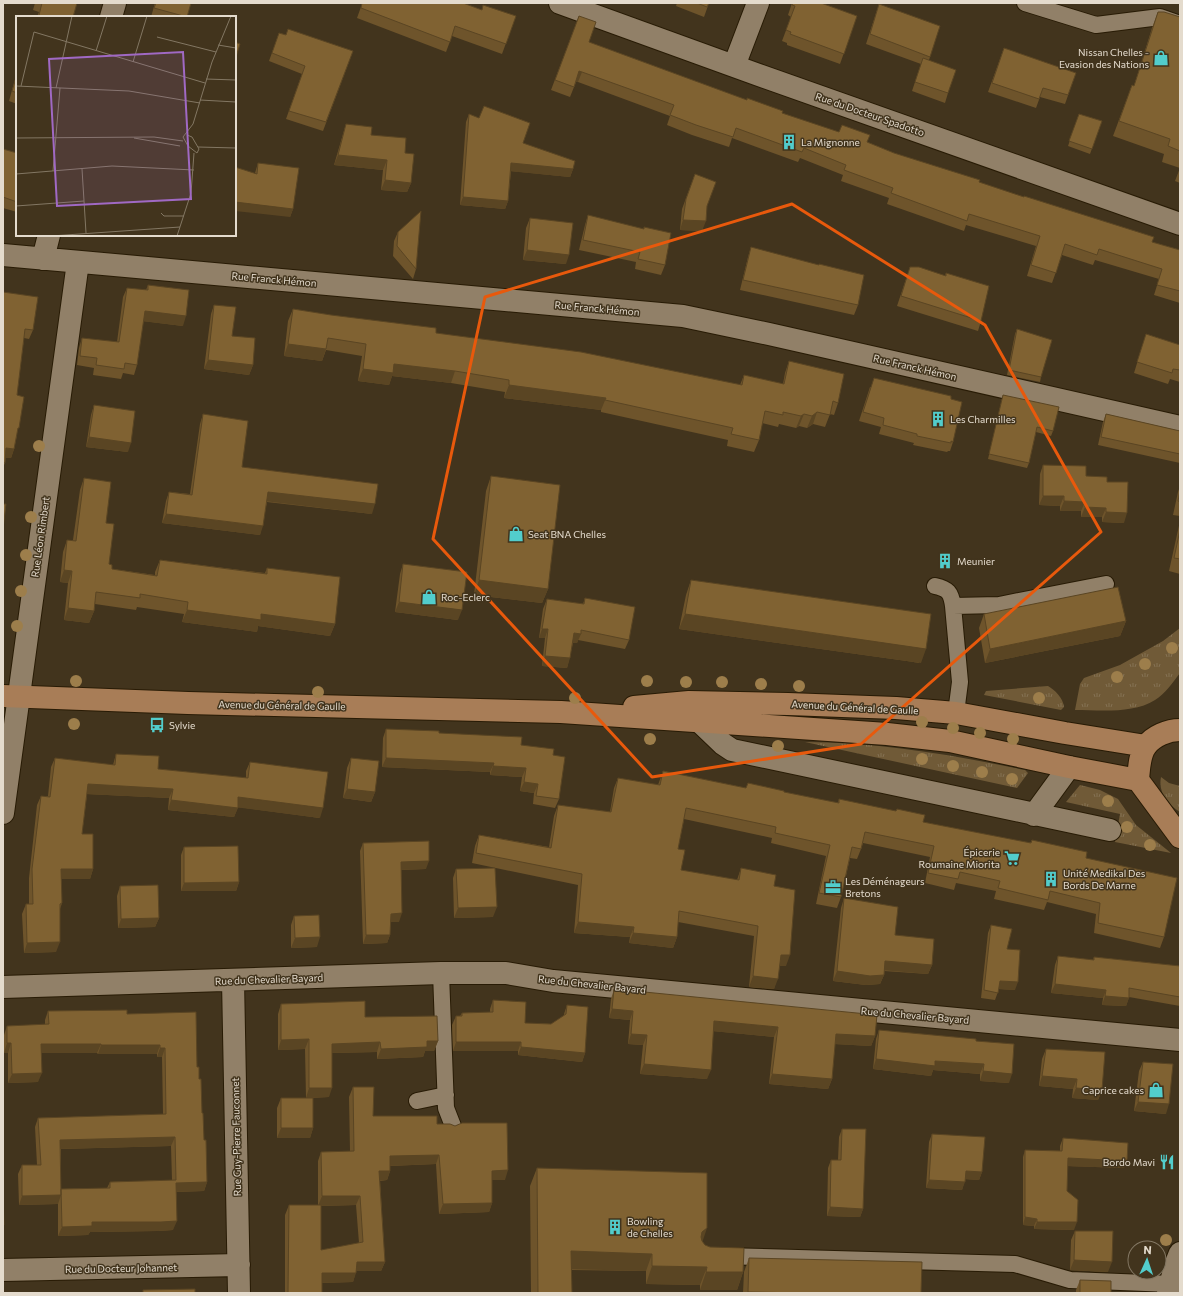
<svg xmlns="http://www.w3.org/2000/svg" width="1183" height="1296" viewBox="0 0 1183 1296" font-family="Commissioner,sans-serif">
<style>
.grass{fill:url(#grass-tufts)}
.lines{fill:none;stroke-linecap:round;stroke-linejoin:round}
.lane-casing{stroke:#281b05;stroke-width:18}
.street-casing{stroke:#281b05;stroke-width:24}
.primary-casing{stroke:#281b05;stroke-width:24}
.lane{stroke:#918068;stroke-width:16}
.street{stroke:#918068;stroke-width:22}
.primary{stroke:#a87d57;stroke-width:22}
.tree{fill:#9d7e4b}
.wall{fill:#6e542b;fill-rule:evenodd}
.shaded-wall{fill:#5a4523}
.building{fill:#806232;stroke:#5a4523}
.marked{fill:none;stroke:#e8590c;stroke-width:3;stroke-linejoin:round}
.labels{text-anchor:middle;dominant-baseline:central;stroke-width:3;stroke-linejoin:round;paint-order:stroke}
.poi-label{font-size:10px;fill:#e4dbcd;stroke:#42341d;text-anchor:start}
.street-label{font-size:10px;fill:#e4dbcd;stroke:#42341d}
.inset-road{fill:none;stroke:#837763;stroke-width:1}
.view{fill:#a069c4;fill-opacity:0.15;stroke:#a069c4;stroke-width:2}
.inset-edge{fill:none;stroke:#e4dbcd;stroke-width:2}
</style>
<defs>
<pattern id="grass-tufts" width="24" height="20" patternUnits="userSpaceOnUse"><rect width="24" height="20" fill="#705a37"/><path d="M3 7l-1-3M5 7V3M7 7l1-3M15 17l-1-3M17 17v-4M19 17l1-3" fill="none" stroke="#847153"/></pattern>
</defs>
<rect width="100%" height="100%" fill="#42341d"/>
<!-- grass -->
<path class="grass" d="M1180,628V673C1173,682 1165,694 1155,700C1133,714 1100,710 1075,710L1080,684L1084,678L1120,665L1163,641Z
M1048,686C1055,690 1063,698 1064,707L1061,710L984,695L986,691Z
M805,742C880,742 952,755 1025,770L1028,773L1017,788Z
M1161,777L1169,783L1180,786V812C1167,804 1158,792 1161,777Z
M1080,785L1100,790L1118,799L1136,825L1171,853L1115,842L1120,814L1066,802Z"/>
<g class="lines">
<defs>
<path id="lane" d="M1025,3L1096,25L1160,17L1180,24
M935,586C948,589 951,592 953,606L999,605L1106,584
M953,606L960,682L956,713
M441,973L446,1108L453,1126
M417,1101L446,1095
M723,1256L1015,1264L1070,1280L1171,1284"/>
<path id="street" d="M560,3L756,74L1180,224
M111,17L115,3
M734,66L758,3
M3,255L683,316L769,334L1180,427
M43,259L49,235
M700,722L723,744L732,750L1110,830
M3,813L78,262
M1034,815L1069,767
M233,980L239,1293
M3,987L441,973H506L553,981L1180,1040
M3,1270L239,1265
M1168,1293L1176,1263L1180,1253"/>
<path id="primary" d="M3,696L188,703L561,712L887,734L950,741L1069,767L1138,780
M634,707L689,702L788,704L896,708L956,713L1065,733L1146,746
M1180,730C1168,730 1153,736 1146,746C1139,755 1139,770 1138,780L1180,837"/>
</defs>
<!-- lane casing -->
<use href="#lane" class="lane-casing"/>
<!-- street casing -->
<use href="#street" class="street-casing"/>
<!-- primary casing -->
<use href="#primary" class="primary-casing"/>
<!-- lane -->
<use href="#lane" class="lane"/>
<!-- street -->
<use href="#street" class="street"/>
<!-- primary -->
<use href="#primary" class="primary"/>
</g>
<!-- trees -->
<g class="tree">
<circle cx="39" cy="446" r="6"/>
<circle cx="31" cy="517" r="6"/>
<circle cx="26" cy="555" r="6"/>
<circle cx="21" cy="591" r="6"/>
<circle cx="17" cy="626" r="6"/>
<circle cx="1172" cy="648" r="6"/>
<circle cx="1145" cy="664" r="6"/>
<circle cx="1117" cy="677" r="6"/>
<circle cx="76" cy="681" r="6"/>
<circle cx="647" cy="681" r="6"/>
<circle cx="686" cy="682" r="6"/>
<circle cx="722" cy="682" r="6"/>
<circle cx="761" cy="684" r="6"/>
<circle cx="799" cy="686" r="6"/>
<circle cx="318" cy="692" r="6"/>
<circle cx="575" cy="698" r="6"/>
<circle cx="1039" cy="698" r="6"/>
<circle cx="922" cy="722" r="6"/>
<circle cx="74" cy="724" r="6"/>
<circle cx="953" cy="728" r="6"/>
<circle cx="980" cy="733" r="6"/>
<circle cx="650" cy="739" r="6"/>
<circle cx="1013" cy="739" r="6"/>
<circle cx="778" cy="746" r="6"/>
<circle cx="922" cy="759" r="6"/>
<circle cx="953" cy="766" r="6"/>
<circle cx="982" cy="772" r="6"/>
<circle cx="1012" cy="779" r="6"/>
<circle cx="1108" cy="801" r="6"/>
<circle cx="1127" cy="827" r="6"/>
<circle cx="1150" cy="845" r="6"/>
<circle cx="1166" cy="1240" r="6"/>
</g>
<!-- wall -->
<path class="wall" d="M35,3H77L73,17H37L39,12L33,10Z
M154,3H191L187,17H151L155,3Z
M359,3H463L482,10L516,16L502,54L452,36L446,52L357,18L362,4Z
M677,3H709L704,17L676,6Z
M792,3H821L857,16L840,64L787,45V43L782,41L791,17L788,15Z
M879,4L930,57L929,60L948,93L945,103L912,91L921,64L866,44Z
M1158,12L1180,17V183L1175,181L1180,168L1162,162L1164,154L1113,136L1132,85L1134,86L1152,28Z
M579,16L589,42L782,113L867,142L894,153L1152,242L1180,250V303L1154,295L1159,279L1095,260L1093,265L1062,255L1052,283L1027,276L1036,246L966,225L964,231L887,204L889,198L841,181L843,175L800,158L798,162L732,138L729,147L692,135L667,125L670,116L578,82H576L570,97L551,90Z
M279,33L353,51L323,131L286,119L302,74L269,61Z
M1004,48L1076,73L1065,104L1040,97L1036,108L988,92Z
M17,72V104L9,101Z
M469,114L523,143L573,169L570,177L511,171L508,201L505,209L460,205L466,122Z
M1079,114L1102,121L1090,154L1068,146Z
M346,124L371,135L405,153L411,183L407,192L381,190L383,170L334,165L343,134Z
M3,149L17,153V212L3,208Z
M258,163L293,209L290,217L255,173Z
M695,174L707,206L702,231L680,230L682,209Z
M588,215L665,265L661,275L635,269L636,262L579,250L585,225Z
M530,218L566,264L523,260L526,228Z
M398,232L416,269L413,279L393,256L394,241Z
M751,247L858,305L854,315L740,290L748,257Z
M910,267L945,276L946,273L981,321L978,331L897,306Z
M148,285L183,326L143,321L137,365L134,375L123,373L121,379L93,375L94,368L77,365L79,348L82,338L117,342L123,297L127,288L146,290Z
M3,292L33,330L29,339L24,338L17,395V435L14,449L11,458H5V463L3,467Z
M214,305L232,336L253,365L249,375L204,369L211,314Z
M293,309L436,333L740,385L744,375L783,384L785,373L789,361L838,403L834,415L830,414L825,427L813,424L807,428L799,426L796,428L779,424L778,427L762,423L759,440L754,452L727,446L728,440L601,412V410L504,398L505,392L451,383L392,376L389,385L358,381L362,356L326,350L322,361L284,356L288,321Z
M1017,329L1041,377L1040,382L1007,375L1015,334Z
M1146,334L1180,345V382L1170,379L1168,384L1134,373Z
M870,387L951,399L953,442L950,451H948L947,452L913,445L914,443L879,434L881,427L859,421Z
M1003,395L1053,431L1051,436L1036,432L1029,463L1027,468L988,459L1002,399Z
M94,405L128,452L86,447L91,415Z
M203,414L242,467L372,514L267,502L260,535L162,523L166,501L169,492L190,494L200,424Z
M1106,414L1180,431V463L1098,445L1103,422Z
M1043,465L1107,482L1124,523L1102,522V517H1081V511H1060V506L1039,505L1040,474Z
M491,476L548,589L542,603L474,595L486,491Z
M84,478L106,523L109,564L112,569L155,575V572L160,560L265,573L267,568L335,624L330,636L258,626L257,632L182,622L184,614L137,607L136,610L95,604L94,611L89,623L64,620L68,583L60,582L63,552L67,540H73L80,490Z
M1180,486V516L1173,515L1178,492Z
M1180,521V574L1169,571Z
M403,564L458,620L395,612L400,574Z
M691,580L921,663L679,629L686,595Z
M585,598L629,640L625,649L578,640L577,643H573L567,668L542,666L545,638H539L543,609L547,599L583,604Z
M984,614L1126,621L1120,636L985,663L979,628Z
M386,729L439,733L521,745L553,755L559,799L555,808L533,804L534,793L520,791L522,777L490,775V772L382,767L383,738Z
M116,754L158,769L246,778V771L250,762L320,818L238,807L234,817L168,810L169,798L87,794L82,834L93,869L90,879H61L62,903L60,909L56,952L24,953L22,914L26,904H29V878L37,805L41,796H48L51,767L55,758L113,765Z
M351,758L375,792L371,802L343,798L347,768Z
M663,771L746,788L748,783L784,792L838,803L839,799L923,822L1030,843L1032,840L1086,858L1164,937L1160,948L1094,933L1096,914L1047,902L1044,910L994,899L996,891L956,883L954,890L925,883L930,857L863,843L861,849L857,859L850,858L841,897L837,908L816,904L826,856L771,843L772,838L684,819L678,849L681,870L737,880L741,868L774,886L786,966H780L774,989L749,987L754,936L678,922L677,937L673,948L629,943L630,937L574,933L578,885L472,863L475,846L479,835L549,847L554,816L558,805L610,812L614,788L618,778L658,785Z
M363,843L426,869L401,870L399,922H390V935L387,943L363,944L360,851Z
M184,847L239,882L236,891H181V855Z
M456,869L493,917L454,918L453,878Z
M120,886L159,918L155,927L118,928L117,896Z
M844,898L895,935L932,965L928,974L884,971V975L880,984L866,985L833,981L841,908Z
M294,916L317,947L291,948V925Z
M991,925L1007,949L1015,990L999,989L995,1000L981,998L988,933Z
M1058,956L1093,960L1094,957L1180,966V1006L1129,997L1126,1006L1102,1005L1103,998L1051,993L1055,965Z
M614,989L875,1036L871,1046L835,1044L832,1079L828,1089L769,1084L774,1037L713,1031L707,1079L640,1074L643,1045L628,1044L630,1020L609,1018L611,999Z
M493,1000L525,1023L551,1024L564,1016V1014L567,1005L585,1053L582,1062L518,1055V1051H453L452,1025L456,1016H460L462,1013L490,1012V1009Z
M281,1004L365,1017L438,1041L434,1051H425L423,1057L377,1059V1052L332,1053L329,1097L310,1098L313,1128L310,1138H277V1108L281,1098H306L305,1049L278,1050V1014Z
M48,1011L127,1014L197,1067L199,1079L207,1182L204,1191L176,1192L173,1230L158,1231L90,1232L88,1235L58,1236V1204L19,1205L18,1174L22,1165H37L35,1127L38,1118L163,1114L162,1057H157V1054H98L97,1053H41L38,1082L8,1083V1053H4V1035L7,1026L45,1025V1020ZM171,1146L172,1180L110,1182L107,1188L61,1189V1149Z
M879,1030L976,1041L1009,1083L980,1081V1074L933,1070L931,1076L873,1069L876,1039Z
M1046,1049L1102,1090L1098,1100L1072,1098L1073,1089L1039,1086L1042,1059Z
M1143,1062L1166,1114L1134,1111L1139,1071Z
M353,1087L373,1116L437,1124L505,1180H492V1203L489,1212L439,1214L436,1164L390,1166V1171L387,1180L380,1181L385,1262L381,1271H356L353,1282L322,1283V1293H285V1215L289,1205H318V1161L321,1152L350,1151L349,1097ZM356,1205L359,1243L321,1250V1206Z
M842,1129L863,1209L860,1217L827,1216L828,1168L831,1160H838L839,1137Z
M932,1134L982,1172L979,1180L965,1179L962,1190L926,1188L929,1142Z
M1063,1138L1127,1161L1124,1168L1067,1166V1191L1074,1230L1034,1229V1226L1023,1225V1157L1025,1150L1060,1151V1146Z
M537,1168L702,1242L705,1245L743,1272L737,1290H700V1285L646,1284V1271L571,1270L572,1293H531L530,1186Z
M1075,1231L1108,1272L1070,1270L1071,1240Z
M749,1258L921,1293H743L744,1272Z
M1080,1280L1111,1293H1076V1290Z"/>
<!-- shaded-wall -->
<path class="shaded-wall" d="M579,71L582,72L578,82H575Z
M338,155L387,160L383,170L334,165Z
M511,163L573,169L570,177L508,171Z
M385,180L411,183L407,192L381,190Z
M463,197L508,201L505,209L460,205Z
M235,202L293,209L290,217L235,211Z
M683,220L706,221L702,231L680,230Z
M527,250L569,255L566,264L523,260Z
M145,311L186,316L183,326L141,321Z
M288,344L326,349L322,361L284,356Z
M208,360L253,365L249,375L204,369Z
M394,364L455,371L451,383L392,376L389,385L358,381L363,369Z
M509,385L606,398L601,410L504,398Z
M817,412L813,424L807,428L812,416Z
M804,414L799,426L796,428L801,416Z
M89,437L131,443L128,452L86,447Z
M6,448L14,449L11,458H3Z
M268,492L375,504L372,514L264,501Z
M1043,496H1064L1060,506L1039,505Z
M1064,501L1085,502L1081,511H1060Z
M1085,507L1106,508L1102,517H1081Z
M1106,512L1127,513L1124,523L1102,522Z
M166,514L263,526L260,535L162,523Z
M64,570L72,571L68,583L60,582Z
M479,580L548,589L542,603L474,595Z
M399,602L462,610L458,620L395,612Z
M68,608L94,611L89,623L64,620Z
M187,610L261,614L335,624L330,636L258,626L257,632L182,622Z
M685,614L926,649L921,663L679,629Z
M1126,621L1120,636L985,663L990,649Z
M542,629H548L545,638H539Z
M574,633L581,634L577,643H571Z
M545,656L570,658L567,668L542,666Z
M386,758L494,763L490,772L382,767Z
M493,766L526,768L522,777L490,775Z
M524,782L538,784L534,793L520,791Z
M88,784L173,789L169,798L85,794Z
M347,789L375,792L371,802L343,798Z
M238,797L323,808L320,818L234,807Z
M171,800L238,808L234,817L168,810Z
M429,861L426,869L398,870L401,862Z
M61,869H93L90,879H58Z
M239,882L236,891H181L184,883Z
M497,907L493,917L454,918L458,908Z
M402,913L399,922H388L391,914Z
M159,918L155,927L118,928L121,919Z
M578,922L634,927L630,937L574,933Z
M633,933L677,937L673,948L629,943Z
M366,935H390L387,943L363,944Z
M320,937L317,947L291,948L295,938Z
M60,942L56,952L24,953L27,943Z
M781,955H790L786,966H777Z
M885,961L932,965L928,974L881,970Z
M837,971L884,975L880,984L866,985L833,981Z
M753,976L778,979L774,989L749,987Z
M1000,981L1018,982L1015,990L998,989Z
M1055,984L1106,990L1103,998L1051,993Z
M1105,996L1129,998L1126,1006L1102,1005Z
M612,1009L633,1011L630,1020L609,1018Z
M714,1021L778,1027L774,1037L711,1031Z
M631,1034L647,1035L643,1045L628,1044Z
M836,1034L875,1036L871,1046L833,1044Z
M309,1039L305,1049L278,1050L281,1040Z
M427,1041H438L434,1051H425L423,1057L377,1059L381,1049Z
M380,1042L377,1052L328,1053L332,1044Z
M456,1042H521L518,1051H453Z
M7,1043H11L8,1053H4Z
M41,1044H101L97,1053H38Z
M101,1045H160L157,1054H98Z
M521,1047L585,1053L582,1062L518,1055Z
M160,1048H165L162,1057H157Z
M876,1059L935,1061L984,1064L980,1074L933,1070L931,1076L873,1069Z
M644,1064L711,1070L707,1079L640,1074Z
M983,1071L1012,1074L1009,1083L980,1081Z
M42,1073L38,1082L8,1083L12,1074Z
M772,1074L832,1079L828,1089L769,1084Z
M1042,1076L1077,1079L1073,1089L1039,1086Z
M309,1088H332L329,1097L306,1098Z
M1076,1088L1102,1090L1098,1100L1072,1098Z
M1138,1102L1169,1104L1166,1114L1134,1111Z
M281,1128H313L310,1138H277Z
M175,1137L171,1146L57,1149L60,1140Z
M439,1155L436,1164L387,1166L390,1156Z
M1068,1158L1127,1161L1124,1168L1065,1166Z
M508,1170L505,1180H488L492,1171Z
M379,1171H390L387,1180L376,1181Z
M966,1171L982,1172L979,1180L963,1179Z
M929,1180L965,1182L962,1190L926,1188Z
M207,1182L204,1191L173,1192L176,1183Z
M61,1195L58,1204L19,1205L22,1196Z
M322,1196H360L356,1205L318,1206Z
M492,1203L489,1212L439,1214L443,1204Z
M830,1207L863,1209L860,1217L827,1216Z
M1025,1217L1037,1219L1034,1226L1023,1225Z
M177,1221L173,1230L158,1231L90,1232L88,1235L58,1236L62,1227L92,1222Z
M1037,1222H1077L1074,1230L1034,1229Z
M707,1228L701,1246L696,1250L702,1232Z
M571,1251L652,1254L646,1271L564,1269Z
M1074,1260L1112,1262L1108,1272L1070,1270Z
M357,1262H385L381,1271H353Z
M652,1266L707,1267L700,1285L646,1284Z
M706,1272H743L737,1290H700Z
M322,1273H356L353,1282L319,1283Z
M748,1292L807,1293H747Z"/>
<!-- building -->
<path class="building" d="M42,3H77L73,17H42V16L39,15Z
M156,3H191L187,17L154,8Z
M362,3H463L482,10L483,5L516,16L506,44L455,26L450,42L361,8Z
M697,3H709L707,7Z
M793,3H821L857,16L844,54L790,34L791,32L786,30L795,6L792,5Z
M879,4L940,26L930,57L870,34Z
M1158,12H1164L1180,17V151L1168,146L1170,139L1119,121L1132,85L1134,86Z
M579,16L596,22L589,42L747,100V98L783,111L782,113L839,132L842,125L870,135L867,142L894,153L980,180L979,182L1024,197V196L1154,237L1152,242L1180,250V291L1157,285L1162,269L1099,249L1097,255L1065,244L1056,273L1031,265L1040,236L969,214L967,221L891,193L893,188L844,170L846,165L804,148L802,152L736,128L733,137L696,125L670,115L674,105L582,72L579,71L574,87L555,80Z
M288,29L353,51L326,122L289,111L305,66L272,53L279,33L286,35Z
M235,42L240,44L235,60Z
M1004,48L1076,73L1068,95L1043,88L1039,99L992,83Z
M923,58L956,70L948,93L915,82Z
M17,75V93L12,91Z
M484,106L530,123L523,143L575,161L573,169L511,163L508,201L463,197L469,114L479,118Z
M1079,114L1102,121L1092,149L1069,141Z
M346,124L372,127L371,135L406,138L405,153L414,154L411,183L385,180L387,160L338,155Z
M3,149L17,153V202L3,197Z
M258,163L299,168L293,209L235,202V167L257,174Z
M695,174L716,182L707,206L706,221L683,220L686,199Z
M421,211L416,269L397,246L398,232Z
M588,215L644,229V227L671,233L665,265L638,259L640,252L583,240Z
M530,218L573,223L569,255L527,250Z
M751,247L819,265V264L864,275L858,305L743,280Z
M910,267H919L946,276V273L989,286L981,321L901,296Z
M148,285L189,290L186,316L145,311L137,365L125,363L124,369L96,365L97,358L80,356L82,338L119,342L127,288L148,290Z
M3,292L38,297L33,330L25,329L17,395L24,397L19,428H18L14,449L6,448L5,463L3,462Z
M214,305L236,307L232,336L255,338L253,365L208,360Z
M293,309L331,315L436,328V333L581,352L742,385L744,375L784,384L789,361L844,374L838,403L833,401L830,415L817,412L812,416L804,414L801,416L783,412V415L765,411L759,440L731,434L733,428L605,400L606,398L509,385V380L455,371L394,364L393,373L363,369L366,344L328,338L326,349L288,344Z
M1017,329L1052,340L1041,377L1009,370Z
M1146,334L1180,345V370L1173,369L1172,373L1137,362Z
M874,378L951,396V399L962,402L953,442L951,441V443L917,436V434L883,425L884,418L863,412Z
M1003,395L1059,407L1053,431L1037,427L1029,463L989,454Z
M94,405L135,411L131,443L89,437Z
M203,414L248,421L242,467L378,484L375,504L268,492L263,526L166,514L169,492L192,495Z
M1106,414L1180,431V454L1101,437Z
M1043,465L1086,466V476L1107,477V482H1128L1127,513L1106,512V508L1085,507V502L1064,501V496H1043Z
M491,476L560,485L548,589L479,580Z
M84,478L111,482L106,523L114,524L109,564L112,565V569L157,576L160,560L267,574V568L340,577L335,624L261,614V620L187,610L188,602L140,594V598L96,592L94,611L68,608L72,571L64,570L67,540L76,541Z
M1180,491V502L1178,501Z
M3,504H6L3,529Z
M1180,530V559L1174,558Z
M403,564L467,572L462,610L399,602Z
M691,580L931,614L926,649L685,614Z
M1118,587L1126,621L990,649L984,614Z
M585,598L635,607L629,640L581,630V634L574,633L570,658L545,656L548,629H542L547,599L584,604Z
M386,729L439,731V733L522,737L521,745L554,749L553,755L565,757L559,799L536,796L538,784L524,782L526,768L493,766L494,763L386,758Z
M116,754L159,756L158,769L248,778L250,762L328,772L323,808L238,797V808L171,800L173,789L88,784L82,834H93V869H61L62,903L60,904V942L27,943L26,904H33L32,869L41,796L50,797L55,758L115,765Z
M351,758L379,761L375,792L347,789Z
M663,771L746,788L748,783L784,791V792L839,803V799L896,811L897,809L925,815L923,822L1031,843L1032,840L1087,852L1086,858L1177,878L1164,937L1098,923L1100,903L1050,891L1048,900L998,888L1000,881L960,872L958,879L928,873L934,846L865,832L861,849L852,847L841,897L819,893L830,845L775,833L776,827L686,808L678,849L685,850L681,870L739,880L741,868L776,875L774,886L795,890L790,955H781L778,979L753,976L758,926L679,911L677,937L633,933L634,927L578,922L582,874L476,853L479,835L551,848L558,805L611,812L618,778L660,785Z
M429,841V861L401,862L402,913L391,914L390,935H366L363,843Z
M238,846L239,882L184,883V847Z
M495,868L497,907L458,908L456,869Z
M158,885L159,918L121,919L120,886Z
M844,898L898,907L895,935L934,939L932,965L885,961L884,975L870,976L837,971Z
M319,915L320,937L295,938L294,916Z
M991,925L1012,929L1007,949L1020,950L1018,982L1000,981L998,993L984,990Z
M1058,956L1094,960V957L1180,966V997L1129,988V998L1105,996L1106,990L1055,984Z
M614,989L877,1015L875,1036L836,1034L832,1079L772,1074L778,1027L714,1021L711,1070L644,1064L647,1035L631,1034L633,1011L612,1009Z
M493,1000L526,1002L525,1023L551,1024L566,1014L567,1005L588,1007L585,1053L521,1047V1042H456V1016H462V1013L493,1012Z
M365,1001V1017L437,1016L438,1041H427V1047L381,1049L380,1042L332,1044V1088H309V1039L281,1040V1004Z
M127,1010V1014L196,1012L197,1067H199V1079H201L202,1113H203L204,1140H206L207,1182L176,1183L177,1221L161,1222H92V1226L62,1227L61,1189L110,1188V1182L176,1180L175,1137L60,1140L61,1195L22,1196V1165H41L38,1118L166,1114L165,1048H160V1045H101V1044H41L42,1073L12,1074L11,1043H7V1026L49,1024L48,1011Z
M879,1030L976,1039V1041L1014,1044L1012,1074L983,1071L984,1064L935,1061V1066L876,1059Z
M1046,1049L1105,1052L1102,1090L1076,1088L1077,1079L1042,1076Z
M1143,1062L1173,1064L1169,1104L1138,1102Z
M353,1087H374L373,1116H437V1124H450L455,1126L462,1123H507L508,1170L492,1171V1203L443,1204L439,1155L390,1156V1171H379L385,1262H357L356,1273H322V1293H288L289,1205H321V1250L363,1242L360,1196H322L321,1152L354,1151Z
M281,1098H313V1128H281Z
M842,1129H866L863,1209L830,1207L831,1160H841Z
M932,1134L985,1137L982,1172L966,1171L965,1182L929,1180Z
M1063,1138L1128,1143L1127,1161L1068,1158L1067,1191L1078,1200L1077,1222H1037V1219L1025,1217V1150L1062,1151Z
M537,1168L707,1173V1228L702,1232L701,1237L702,1241L705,1245L710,1247L744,1248L743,1272H706L707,1267L652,1266V1254L571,1251L572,1293H538Z
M3,1194L4,1225H3Z
M1075,1231H1113L1112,1262L1074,1260Z
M749,1258L922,1262L921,1293H807L748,1292Z
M1080,1280L1111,1281V1293H1080Z
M195,1289V1293H143V1290Z"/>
<!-- marked area -->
<path class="marked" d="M792,204L985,325L1101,532L861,744L652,777L433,539L485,297Z"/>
<!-- icons -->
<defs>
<symbol id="shop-bare" viewBox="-9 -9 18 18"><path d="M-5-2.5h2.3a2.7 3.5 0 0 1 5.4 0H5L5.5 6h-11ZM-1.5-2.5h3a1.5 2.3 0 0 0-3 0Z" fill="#52cdcc" stroke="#42341d" stroke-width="2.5" paint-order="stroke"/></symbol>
<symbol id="building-bare" viewBox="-9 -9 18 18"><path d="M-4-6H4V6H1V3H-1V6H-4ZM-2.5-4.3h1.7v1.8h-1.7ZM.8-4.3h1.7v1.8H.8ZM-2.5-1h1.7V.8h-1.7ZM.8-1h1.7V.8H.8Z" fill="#52cdcc" stroke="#42341d" stroke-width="2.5" paint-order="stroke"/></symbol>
<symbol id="bus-bare" viewBox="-9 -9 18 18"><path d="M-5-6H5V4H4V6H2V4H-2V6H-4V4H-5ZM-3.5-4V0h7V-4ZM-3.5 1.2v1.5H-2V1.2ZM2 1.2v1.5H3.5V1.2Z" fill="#52cdcc" stroke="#42341d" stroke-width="2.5" paint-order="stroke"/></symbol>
<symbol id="supermarket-bare" viewBox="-9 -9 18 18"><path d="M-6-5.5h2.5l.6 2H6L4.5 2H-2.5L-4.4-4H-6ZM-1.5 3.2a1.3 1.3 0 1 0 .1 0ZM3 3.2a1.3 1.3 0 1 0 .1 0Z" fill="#52cdcc" stroke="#42341d" stroke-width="2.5" paint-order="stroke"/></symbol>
<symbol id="office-bare" viewBox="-9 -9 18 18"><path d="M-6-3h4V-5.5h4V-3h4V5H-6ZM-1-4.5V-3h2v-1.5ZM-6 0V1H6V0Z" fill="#52cdcc" stroke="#42341d" stroke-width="2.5" paint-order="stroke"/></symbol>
<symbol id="restaurant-bare" viewBox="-9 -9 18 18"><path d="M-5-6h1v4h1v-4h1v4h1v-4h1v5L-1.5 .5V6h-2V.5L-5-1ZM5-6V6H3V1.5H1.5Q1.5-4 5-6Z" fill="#52cdcc" stroke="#42341d" stroke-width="2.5" paint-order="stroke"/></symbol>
</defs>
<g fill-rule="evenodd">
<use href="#shop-bare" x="1150" y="47" width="22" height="22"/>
<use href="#building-bare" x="778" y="131" width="22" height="22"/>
<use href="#building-bare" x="927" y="408" width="22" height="22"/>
<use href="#shop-bare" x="505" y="523" width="22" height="22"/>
<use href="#building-bare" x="934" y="550" width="22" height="22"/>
<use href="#shop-bare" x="418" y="586" width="22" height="22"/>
<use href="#bus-bare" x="146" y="714" width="22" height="22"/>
<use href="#supermarket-bare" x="1001" y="847" width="22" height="22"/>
<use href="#building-bare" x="1040" y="868" width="22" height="22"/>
<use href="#office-bare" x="822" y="876" width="22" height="22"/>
<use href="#shop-bare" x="1145" y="1079" width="22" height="22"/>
<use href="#restaurant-bare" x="1156" y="1151" width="22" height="22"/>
<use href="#building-bare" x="604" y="1216" width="22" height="22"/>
</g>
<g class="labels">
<!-- poi labels -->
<g class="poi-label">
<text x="1149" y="52" text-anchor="end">Nissan Chelles -<tspan x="1149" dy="12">Evasion des Nations</tspan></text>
<text x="801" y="142">La Mignonne</text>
<text x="950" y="419">Les Charmilles</text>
<text x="528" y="534">Seat BNA Chelles</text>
<text x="957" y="561">Meunier</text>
<text x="441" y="597">Roc-Eclerc</text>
<text x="169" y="725">Sylvie</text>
<text x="1000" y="852" text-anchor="end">Épicerie<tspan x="1000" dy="12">Roumaine Miorita</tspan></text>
<text x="1063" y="873">Unité Medikal Des<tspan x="1063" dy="12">Bords De Marne</tspan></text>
<text x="845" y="881">Les Déménageurs<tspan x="845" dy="12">Bretons</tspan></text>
<text x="1144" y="1090" text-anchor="end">Caprice cakes</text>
<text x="1155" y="1162" text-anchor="end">Bordo Mavi</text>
<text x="627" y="1221">Bowling<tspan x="627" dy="12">de Chelles</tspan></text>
</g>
<!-- street labels -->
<g class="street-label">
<text transform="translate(870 114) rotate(19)">Rue du Docteur Spadotto</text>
<text transform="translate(274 279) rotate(5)">Rue Franck Hémon</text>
<text transform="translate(597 308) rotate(5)">Rue Franck Hémon</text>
<text transform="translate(915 367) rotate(13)">Rue Franck Hémon</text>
<text transform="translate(40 537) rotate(-82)">Rue Léon Rimbert</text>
<text transform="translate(282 705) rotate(1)">Avenue du Général de Gaulle</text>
<text transform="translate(855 707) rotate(3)">Avenue du Général de Gaulle</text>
<text transform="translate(269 979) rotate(-2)">Rue du Chevalier Bayard</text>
<text transform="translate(592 984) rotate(6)">Rue du Chevalier Bayard</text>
<text transform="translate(915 1015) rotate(5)">Rue du Chevalier Bayard</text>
<text transform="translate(236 1137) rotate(-91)">Rue Guy-Pierre Fauconnet</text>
<text transform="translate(121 1268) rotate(-1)">Rue du Docteur Johannet</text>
</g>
</g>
<!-- overview -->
<g transform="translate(16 16)">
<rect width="220" height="220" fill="#42341d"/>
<path class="inset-road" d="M141,21L200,36M202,29L220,32M80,35L91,0M117,46L131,0M190,63L220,64M0,70L113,75L184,87M5,70L18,16L189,67M40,72L56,0M184,84L220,86M171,119L176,121L183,133L181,137L172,130L167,121L177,108L196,46L215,0M0,122L138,121L167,125M118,122L164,130M182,131L220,132M66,153L70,217M37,155L44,72M0,158L96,150L178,154M0,190L68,185M145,197L148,200H168M35,220L164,211M161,220L175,177L178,137"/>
<path class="view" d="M167,36L175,183L41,190L33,43Z"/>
<rect width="220" height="220" class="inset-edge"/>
</g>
<!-- border -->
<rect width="1183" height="1296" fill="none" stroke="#e4dbcd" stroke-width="8"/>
<!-- north arrow -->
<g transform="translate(1147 1260) rotate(3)"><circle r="19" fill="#42341d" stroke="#837763"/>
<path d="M0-3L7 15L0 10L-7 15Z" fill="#52cdcc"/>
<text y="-6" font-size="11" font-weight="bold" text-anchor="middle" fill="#e4dbcd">N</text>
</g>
</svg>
